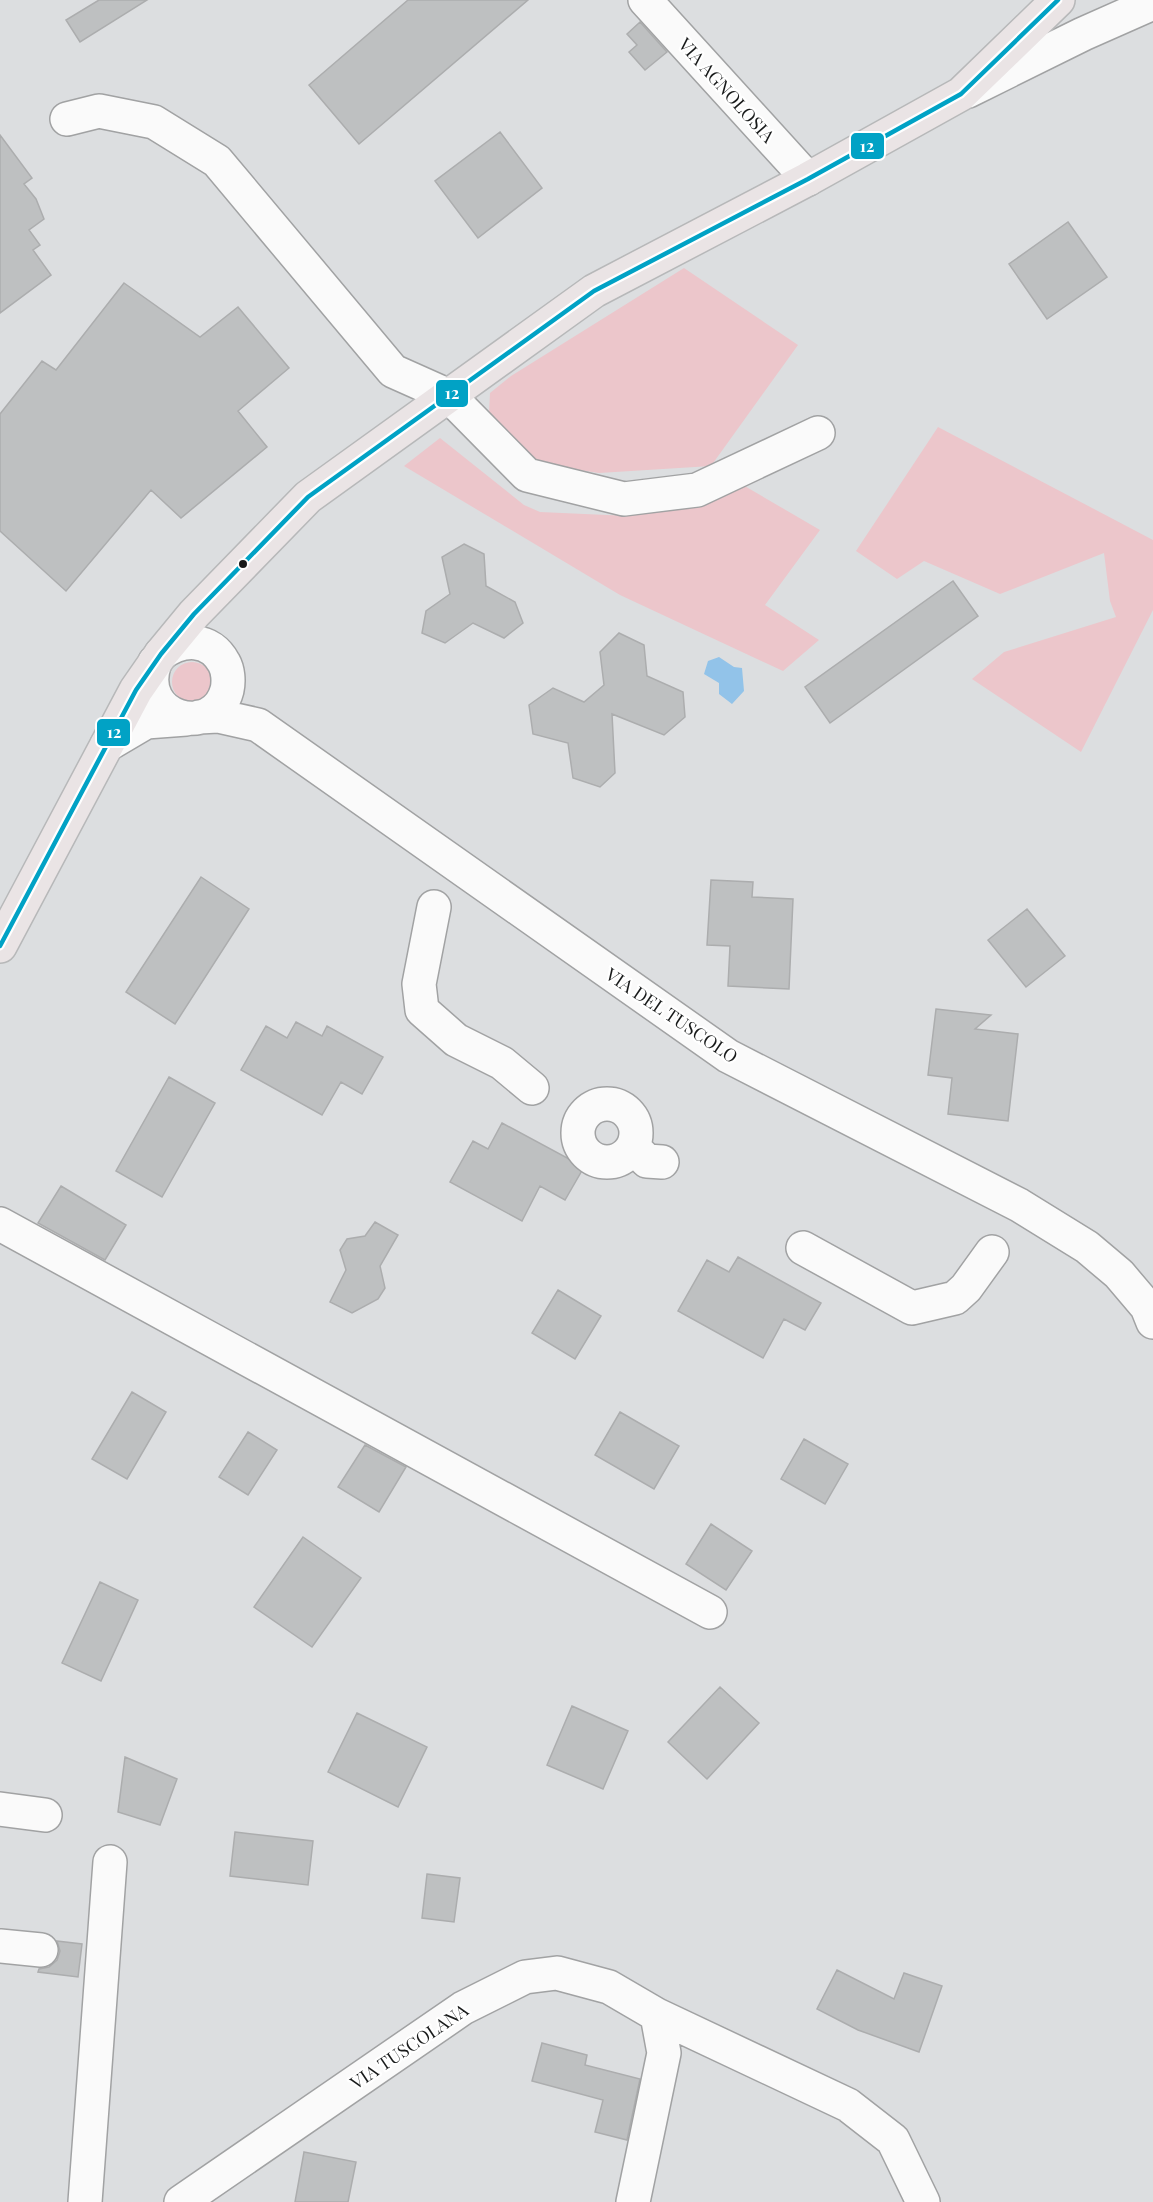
<svg xmlns="http://www.w3.org/2000/svg" width="1153" height="2202" viewBox="0 0 1153 2202" font-family="'Playfair Display',serif">
<style>
.green{fill:#ecc6cb}
.water{fill:#92c3e9}
.building{fill:#bec0c1;stroke:#acadae;stroke-width:1.5}
.lines{fill:none;stroke-linecap:round;stroke-linejoin:round}
.minor-casing{stroke:#a1a2a3;stroke-width:36}
.major-casing{stroke:#b7b8b9;stroke-width:36}
.minor{stroke:#fafafa;stroke-width:33}
.major{stroke:#eae4e5;stroke-width:33}
.bus-1-casing{stroke:#fff;stroke-width:9}
.bus-1{stroke:#01a2c5;stroke-width:4.5}
.bus-dot{fill:#181a1a;stroke:#fff;stroke-width:2}
.labels{text-anchor:middle;dominant-baseline:central;stroke-width:4.5;stroke-linejoin:round;paint-order:stroke}
.street-label{font-size:18px;fill:#181a1a;stroke:#fff}
.line-badge{stroke:#fff;stroke-width:2}
.badge-label{font-size:16px;text-anchor:middle;font-weight:bold;fill:#fff}
</style>
<rect width="100%" height="100%" fill="#dcdee0"/>
<!-- green -->
<path class="green" d="M684,268L798,345L711,466L599,473L546,465L531,459L489,413L490,393L511,376Z
M938,427L1153,540V610L1081,752L972,679L1004,652L1116,617L1110,601L1104,553L1000,594L924,561L897,579L856,551Z
M440,438L524,505L540,512L629,516L707,497L736,481L820,530L765,605L819,640L783,671L620,595L404,466Z
M172 682a20 20 0 1 1 40 0a20 20 0 1 1-40 0Z"/>
<!-- water -->
<path class="water" d="M719,657L734,667L742,668L744,691L732,704L719,694V683L704,674L708,661Z"/>
<!-- building -->
<path class="building" d="M99,0H147L80,42L66,20Z
M408,0H528L359,144L309,85Z
M640,22L667,52L645,70L629,52L637,45L627,34Z
M500,132L542,188L478,238L435,181Z
M0,135L32,178L24,184L36,199L44,219L29,230L40,245L33,250L51,275L0,313Z
M1068,222L1107,277L1047,319L1009,264Z
M124,283L200,337L238,307L289,368L238,411L267,447L181,518L151,490L66,591L0,531V414L42,361L56,370Z
M464,544L484,554L486,586L515,602L523,623L504,638L473,623L445,643L422,633L426,611L450,594L442,557Z
M953,581L978,616L830,723L805,687Z
M619,633L644,645L647,676L683,692L685,717L664,735L612,714L615,773L600,787L573,778L568,743L533,734L529,705L553,688L584,702L604,685L600,652Z
M201,877L249,909L175,1024L126,992Z
M711,880L753,882L752,897L793,899L789,989L728,986L730,946L707,945Z
M1027,909L1065,956L1026,987L988,940Z
M936,1009L991,1015L975,1029L1018,1034L1008,1121L948,1114L952,1078L928,1075Z
M296,1022L322,1036L327,1026L383,1057L362,1094L341,1082L322,1115L241,1070L266,1026L287,1038Z
M169,1077L215,1103L162,1197L116,1171Z
M502,1123L584,1167L565,1200L540,1186L522,1221L450,1182L473,1141L488,1149Z
M61,1186L126,1225L105,1260L38,1223Z
M375,1222L398,1235L380,1266L385,1288L378,1299L352,1313L330,1302L346,1270L340,1250L347,1239L365,1236Z
M738,1257L821,1303L805,1330L784,1319L763,1358L678,1311L707,1260L729,1272Z
M558,1290L601,1316L575,1359L532,1333Z
M132,1392L166,1412L127,1479L92,1459Z
M620,1412L679,1446L654,1489L595,1455Z
M248,1432L277,1450L248,1495L219,1477Z
M804,1439L848,1464L825,1504L781,1479Z
M365,1445L406,1467L379,1512L338,1487Z
M711,1524L752,1551L726,1590L686,1564Z
M303,1537L361,1578L312,1647L254,1607Z
M100,1582L138,1600L101,1681L62,1663Z
M720,1687L759,1723L707,1779L668,1742Z
M572,1706L628,1731L603,1789L547,1765Z
M357,1713L427,1747L398,1807L328,1772Z
M125,1757L177,1779L160,1825L118,1812Z
M235,1832L313,1841L308,1885L230,1876Z
M427,1874L460,1878L454,1922L422,1918Z
M57,1941L82,1944L78,1977L38,1972L39,1969L49,1967L57,1960L60,1951Z
M837,1970L894,1999L904,1973L942,1986L919,2052L858,2030L817,2009Z
M542,2043L587,2055L585,2065L640,2079L627,2140L595,2132L603,2100L532,2081Z
M304,2152L356,2162L348,2202H295Z"/>
<g class="lines">
<defs>
<path id="minor" d="M645,0L808,179
M968,91L1083,34L1153,3
M67,119L99,111L154,122L217,161L393,371L449,396L527,475L624,499L697,490L818,433
M155,662C135,719 214,740 227,690C229,681 228,670 224,663C210,637 182,638 161,654
M199,717L218,716L258,725L728,1056L1019,1205L1087,1247L1119,1274L1147,1307L1153,1322
M107,745L146,722L186,719
M434,907L419,984L422,1010L456,1040L502,1063L532,1088
M578 1133a29 29 0 1 1 58 0a29 29 0 1 1-58 0Z
M633,1147L647,1161L662,1162
M0,1224L710,1612
M803,1248L912,1308L955,1298L966,1288L992,1252
M0,1809L45,1815
M0,1946L41,1950
M657,2015L848,2105L893,2140L923,2202
M85,2202L110,1862
M181,2202L463,2008L525,1977L557,1973L609,1987L657,2015L664,2053L633,2202"/>
<path id="major" d="M0,946L136,690L161,654L194,614L308,497L594,291L808,179L961,94L1058,0"/>
</defs>
<!-- minor casing -->
<use href="#minor" class="minor-casing"/>
<!-- major casing -->
<use href="#major" class="major-casing"/>
<!-- minor -->
<use href="#minor" class="minor"/>
<!-- major -->
<use href="#major" class="major"/>
<defs>
<path id="bus-1" d="M0,946L136,690L161,654L194,614L308,497L594,291L808,179L961,94L1058,0"/>
</defs>
<!-- bus-1 casing -->
<use href="#bus-1" class="bus-1-casing"/>
<!-- bus-1 -->
<use href="#bus-1" class="bus-1"/>
</g>
<!-- markers -->
<circle class="bus-dot" cx="243" cy="564" r="5"/>
<g class="labels">
<!-- street labels -->
<g class="street-label">
<text transform="translate(727 90) rotate(48)">VIA AGNOLOSIA</text>
<text transform="translate(672 1015) rotate(34)">VIA DEL TUSCOLO</text>
<text transform="translate(409 2046) rotate(-34)">VIA TUSCOLANA</text>
</g>
</g>
<g class="line-badge">
<rect x="850" y="132" width="35" height="28" rx="6" fill="#01a2c5"/>
<rect x="435" y="379" width="34" height="29" rx="6" fill="#01a2c5"/>
<rect x="96" y="718" width="35" height="29" rx="6" fill="#01a2c5"/>
</g>
<g class="badge-label">
<text x="867" y="152">12</text>
<text x="452" y="399">12</text>
<text x="114" y="738">12</text>
</g>
</svg>
